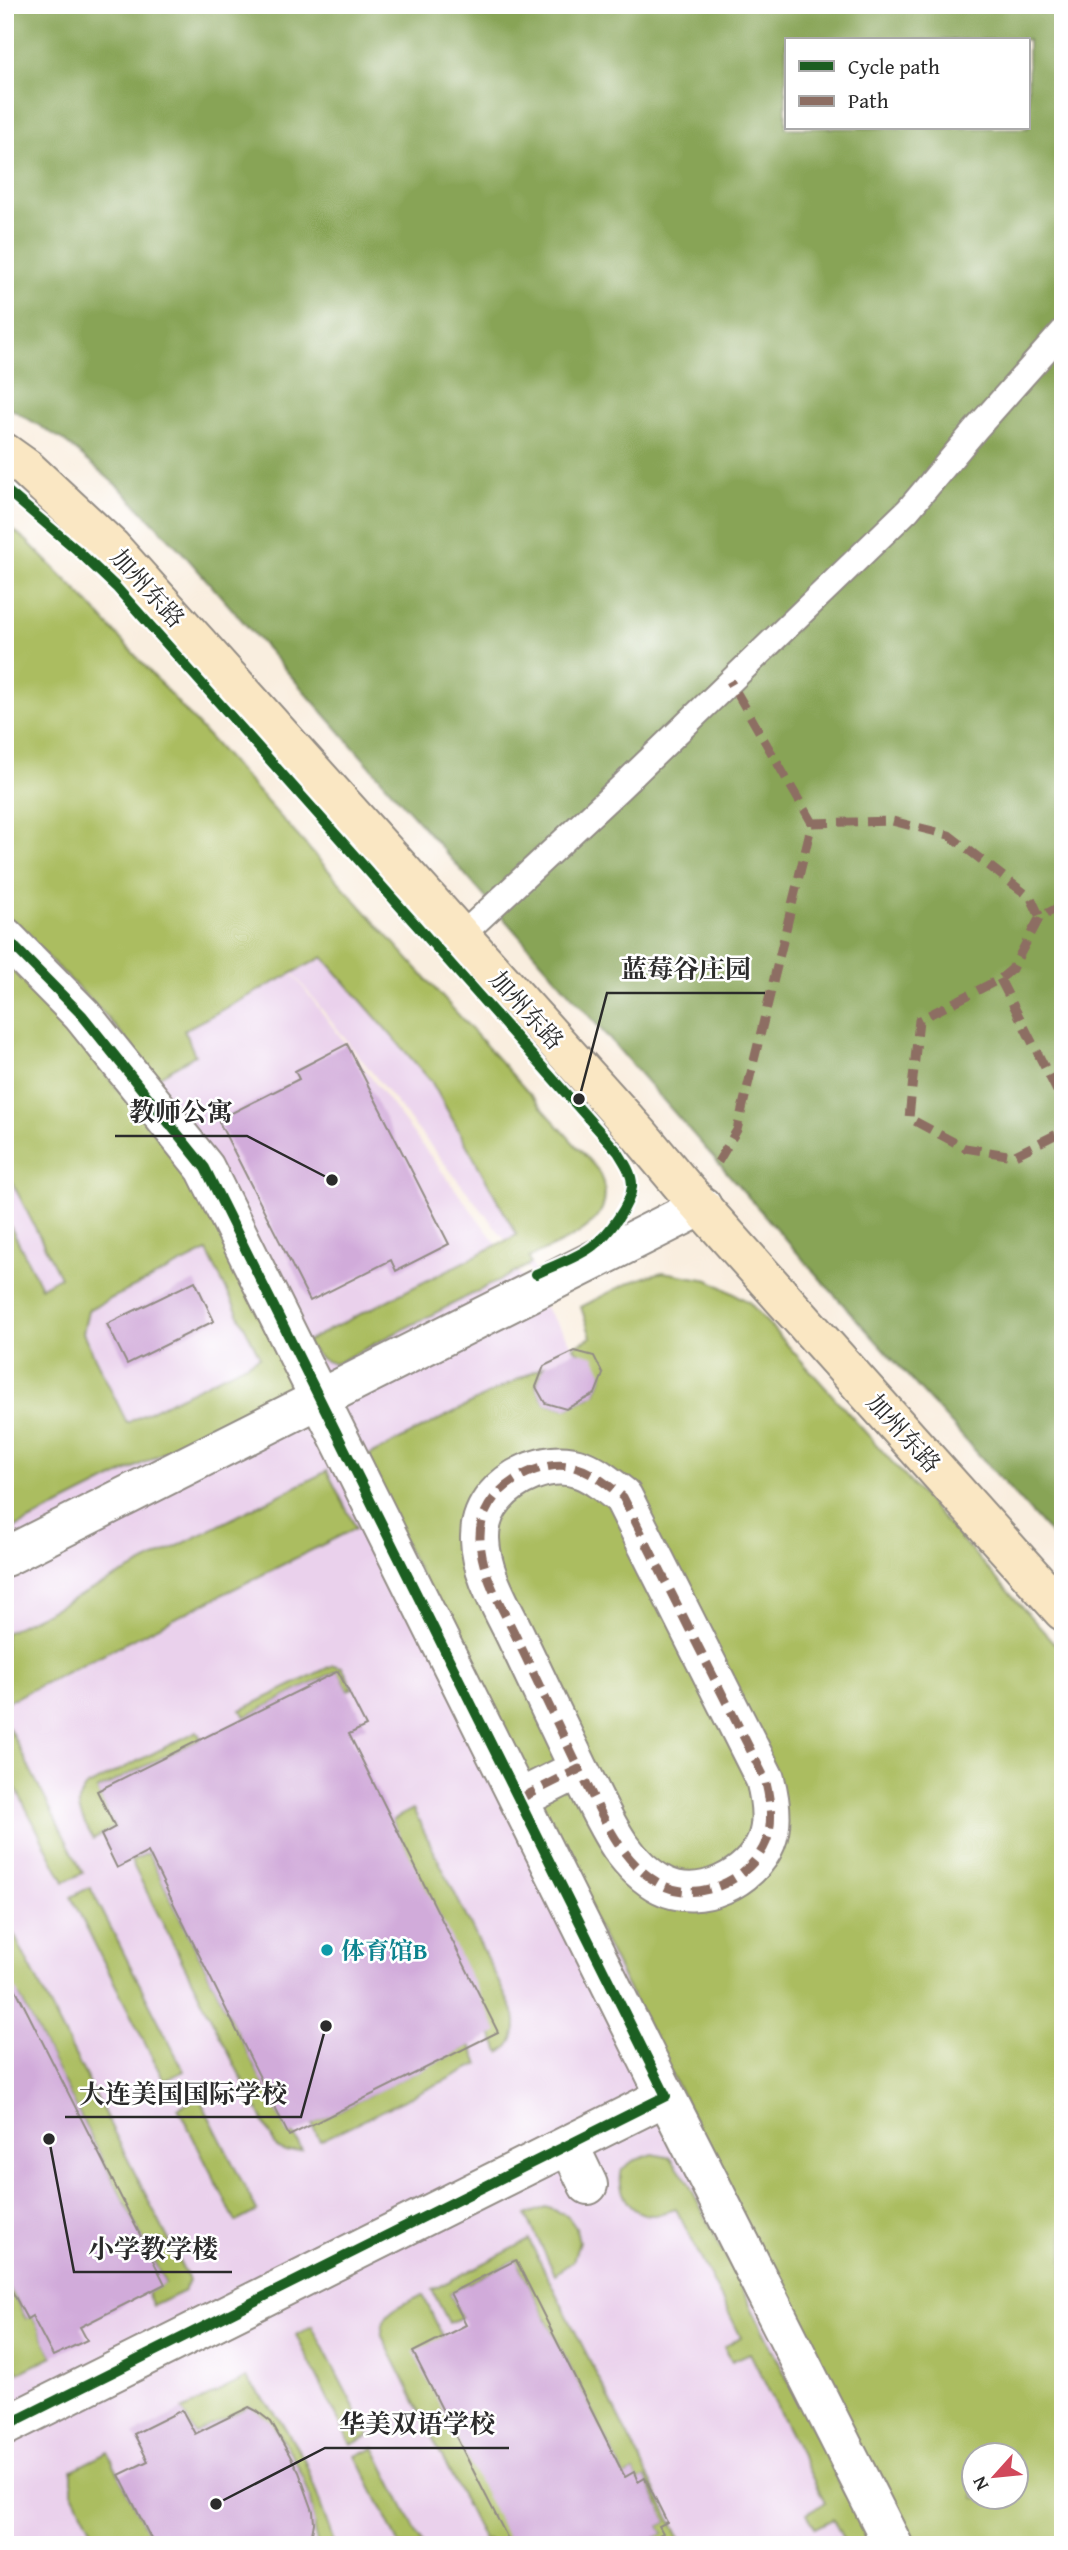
<svg xmlns="http://www.w3.org/2000/svg" width="1068" height="2550" viewBox="0 0 1068 2550" font-family="'Gentium Book Plus','Noto Serif SC',serif">
<style>
.built{fill:#ead1ec}
.green{fill:#abbd60;stroke:#6b7446;stroke-width:2;fill-rule:evenodd}
.forest{fill:#88a456;stroke:#5a6840;stroke-width:2;fill-rule:evenodd}
.building{fill:#d1abda}
.lines{fill:none;stroke-linecap:round;stroke-linejoin:round}
.lane-casing{stroke:#928c85;stroke-width:28}
.street-casing{stroke:#928c85;stroke-width:42}
.secondary-casing{stroke:#928c85;stroke-width:42}
.lane{stroke:#fff;stroke-width:24}
.street{stroke:#fff;stroke-width:38}
.secondary{stroke:#fae7c3;stroke-width:38}
.quiet{stroke:#8d6e63;stroke-width:9;stroke-dasharray:18 9;stroke-linecap:butt}
.cycleway-casing{stroke:#fff;stroke-width:15}
.cycleway{stroke:#1b5e20;stroke-width:10}
.culture-dot{fill:#0f9aa8;stroke:#fff;stroke-width:2.5}
.labels{text-anchor:middle;dominant-baseline:central;stroke-width:5;stroke-linejoin:round;paint-order:stroke}
.street-label{font-size:24px;fill:#2b2b2b;stroke:#fff}
.culture-label{font-size:24px;font-weight:bold;fill:#0d838f;stroke:#fff;text-anchor:start}
.leader{fill:none;stroke:#2b2b2b;stroke-width:2.5}
.callout-dot{fill:#2b2b2b;stroke:#fff;stroke-width:2.5}
.callout-label{font-size:26px;text-anchor:middle;font-weight:bold;fill:#2b2b2b;stroke:#fff;stroke-width:5;stroke-linejoin:round;paint-order:stroke}
</style>
<rect width="100%" height="100%" fill="#fff"/>
<filter id="ink" filterUnits="userSpaceOnUse"><feTurbulence type="fractalNoise" baseFrequency=".0143" numOctaves="2"/><feDisplacementMap in="SourceGraphic" scale="14" xChannelSelector="R" yChannelSelector="G"/><feConvolveMatrix kernelMatrix="1 2 1 2 8 2 1 2 1" color-interpolation-filters="sRGB"/></filter>
<filter id="wash" filterUnits="userSpaceOnUse"><feTurbulence type="fractalNoise" baseFrequency=".00686" numOctaves="4" result="noise"/><feDisplacementMap in="SourceGraphic" scale="28" xChannelSelector="R" yChannelSelector="G"/><feGaussianBlur stdDeviation="1.57" result="paint"/><feColorMatrix in="noise" values="0 0 0 0 0 0 0 0 0 0 0 0 0 0 0 0 0 1.4 0 .05"/><feComposite in="paint" operator="in"/></filter>
<g filter="url(#wash)">
<rect width="100%" height="100%" fill="#f9eedf"/>
<!-- built -->
<path class="built" d="M5,595L542,1191L517,1235L543,1287L277,953L567,1337L575,1351L594,1356L908,2545H5Z"/>
<!-- green -->
<path class="green" d="M5,523L27,541L81,595L597,1169C627,1222 565,1240 529,1258L531,1264L337,1363C321,1363 315,1353 305,1342L517,1235L431,1081L323,957L184,1030L195,1055L158,1077L107,1017L5,914Z
M5,955L15,965L191,1177L295,1386L5,1533V1216L41,1287L60,1277L5,1168ZM207,1251L260,1357L127,1423L83,1333L88,1310Z
M663,1272L709,1280L749,1302L1063,1653V2545H908L362,1459L544,1366L536,1387L545,1403L566,1409L595,1394L603,1374L573,1347L591,1337L581,1307C607,1294 633,1278 663,1272ZM974,2456H1016V2498H974Z
M327,1471L356,1528L5,1703V1633Z
M333,1665L342,1667L353,1688L348,1690L337,1671L245,1717L241,1710Z
M9,1728L83,1873L64,1882L5,1767V1731Z
M197,1731L201,1739L97,1790L115,1827L93,1839C84,1821 70,1804 86,1787Z
M413,1809L515,2015C518,2031 515,2044 500,2053L392,1820Z
M148,1853L289,2135L293,2134L302,2150L285,2152L277,2148L131,1861Z
M90,1887L184,2071L164,2081L71,1897Z
M5,1917L189,2280L184,2291L153,2306L147,2293L165,2283L20,1997L5,1987Z
M470,2045L479,2064L320,2141L312,2124Z
M199,2097L257,2211L236,2222L178,2108Z
M653,2154L671,2158L687,2180L871,2545H846L833,2519L815,2528L807,2513L825,2503L750,2353L732,2361L724,2347L741,2337L676,2209C668,2211 659,2216 650,2215C627,2213 617,2188 622,2169L633,2161Z
M546,2207L567,2215L576,2228L579,2242L573,2261L555,2274L526,2215Z
M529,2240L683,2545H659L655,2537L663,2533L659,2526L667,2522L646,2478L638,2482L634,2472L625,2477L516,2260L450,2293L462,2317L449,2323L432,2290Z
M5,2278L26,2319L32,2316L53,2356L19,2373L5,2346Z
M423,2295L443,2337L510,2545H491L488,2540L484,2541L382,2336C380,2310 403,2305 423,2295Z
M312,2326L369,2436L351,2445L296,2335Z
M246,2378L278,2417L304,2459L335,2545H318C311,2531 315,2521 312,2507C306,2476 279,2420 248,2407L195,2434L182,2410Z
M374,2447L423,2545H400L356,2456Z
M108,2452L154,2545H99L72,2491V2470Z"/>
<!-- forest -->
<path class="forest" d="M5,5H1063V1548L822,1281L182,552L121,489L63,440L5,405ZM786,40H1028V128H786Z"/>
<g id="blocks">
<!-- building -->
<path class="building" d="M347,1044L449,1244L396,1271L391,1260L310,1301L218,1120L299,1079L295,1071Z
M195,1281L214,1321L127,1364L107,1324Z
M575,1351L594,1356L603,1374L595,1394L566,1409L545,1403L536,1387L544,1366Z
M338,1671L366,1726L349,1734L498,2032L289,2136L148,1852L117,1868L101,1835L115,1827L97,1791Z
M5,1968L165,2284L80,2327L87,2340L53,2356L32,2316L27,2319L5,2278Z
M516,2260L625,2477L634,2472L638,2482L645,2478L667,2522L659,2526L663,2533L641,2545H511L413,2352L466,2325L450,2293Z
M249,2407L257,2411L271,2422L299,2472L313,2511L314,2523L310,2545H154L119,2475L148,2461L134,2434L182,2410L195,2434Z"/>
</g>
</g>
<g filter="url(#ink)">
<use href="#blocks" fill-opacity="0" stroke="#928c85" stroke-width="2"/>
<g class="lines">
<defs>
<path id="lane" d="M461,936L619,789L908,510L976,429L1063,331"/>
<path id="street" d="M5,937L82,1015L205,1168L666,2096L5,2426
M5,1557L702,1206
M519,1799L579,1769C601,1810 618,1862 662,1885C699,1904 751,1879 766,1842C774,1823 770,1798 765,1779L623,1497C593,1473 572,1456 532,1471C504,1482 479,1506 480,1539C481,1576 504,1610 519,1643C539,1685 559,1727 579,1769
M666,2096L893,2545
M569,2145L588,2185"/>
<path id="secondary" d="M5,453L26,468L112,548L639,1134L686,1190L1063,1611"/>
</defs>
<!-- lane casing -->
<use href="#lane" class="lane-casing"/>
<!-- street casing -->
<use href="#street" class="street-casing"/>
<!-- secondary casing -->
<use href="#secondary" class="secondary-casing"/>
<!-- lane -->
<use href="#lane" class="lane"/>
<!-- street -->
<use href="#street" class="street"/>
<!-- secondary -->
<use href="#secondary" class="secondary"/>
<!-- quiet -->
<path class="quiet" d="M812,823L892,821L949,835L1031,898L1040,917
M1063,905L1040,917L1012,969L1000,979L919,1020L909,1118L965,1148L1013,1156L1063,1131
M1000,979L1063,1103
M718,1162L737,1130L812,823L730,681
M519,1799L579,1769C601,1810 618,1862 662,1885C699,1904 751,1879 766,1842C774,1823 770,1798 765,1779L623,1497C593,1473 572,1456 532,1471C504,1482 479,1506 480,1539C481,1576 504,1610 519,1643C539,1685 559,1727 579,1769"/>
<defs>
<path id="cycleway" d="M5,489L77,550L116,587L618,1152C624,1162 633,1174 632,1187C630,1205 609,1234 594,1245C578,1258 554,1265 536,1274
M5,937L82,1015L205,1168L666,2096L5,2426"/>
</defs>
<!-- cycleway casing -->
<use href="#cycleway" class="cycleway-casing"/>
<!-- cycleway -->
<use href="#cycleway" class="cycleway"/>
</g>
</g>
<!-- markers -->
<circle class="culture-dot" cx="327" cy="1950" r="7"/>
<g class="labels">
<!-- street labels -->
<g class="street-label">
<text transform="translate(148 588) rotate(48)">加州东路</text>
<text transform="translate(527 1010) rotate(48)">加州东路</text>
<text transform="translate(904 1433) rotate(48)">加州东路</text>
</g>
<!-- culture labels -->
<g class="culture-label">
<text x="341" y="1950">体育馆B</text>
</g>
</g>
<!-- callouts -->
<path class="leader" d="M579 1099L607 993H765M332 1180L247 1136H115M326 2026L301 2117H65M49 2139L74 2272H232M216 2504L325 2448H509"/>
<g class="callout-dot">
<circle cx="579" cy="1099" r="7"/>
<circle cx="332" cy="1180" r="7"/>
<circle cx="326" cy="2026" r="7"/>
<circle cx="49" cy="2139" r="7"/>
<circle cx="216" cy="2504" r="7"/>
</g>
<g class="callout-label">
<text x="686" y="978">蓝莓谷庄园</text>
<text x="181" y="1121">教师公寓</text>
<text x="183" y="2103">大连美国国际学校</text>
<text x="153" y="2258">小学教学楼</text>
<text x="417" y="2433">华美双语学校</text>
</g>
<!-- margin -->
<rect width="1068" height="2550" fill="none" stroke="#fff" stroke-width="28"/>
<!-- legend -->
<rect x="785" y="38" width="245" height="91" fill="#ffffff" stroke="#aaaaaa" stroke-width="2"/>
<rect x="799" y="61" width="35" height="10" fill="#1b5e20" stroke="#aaaaaa" stroke-width="2"/>
<text x="848" y="74" font-size="21" fill="#2b2b2b">Cycle path</text>
<rect x="799" y="96" width="35" height="10" fill="#8d6e63" stroke="#aaaaaa" stroke-width="2"/>
<text x="848" y="108" font-size="21" fill="#2b2b2b">Path</text>
<!-- north arrow -->
<g transform="translate(995 2476) rotate(243)"><circle r="33" fill="#ffffff" stroke="#aaaaaa" stroke-width="2"/>
<path d="M0-5L12 26L0 18L-12 26Z" fill="#d1495b"/>
<text y="-10" font-size="19" font-weight="bold" text-anchor="middle" fill="#2b2b2b">N</text>
</g>
</svg>
